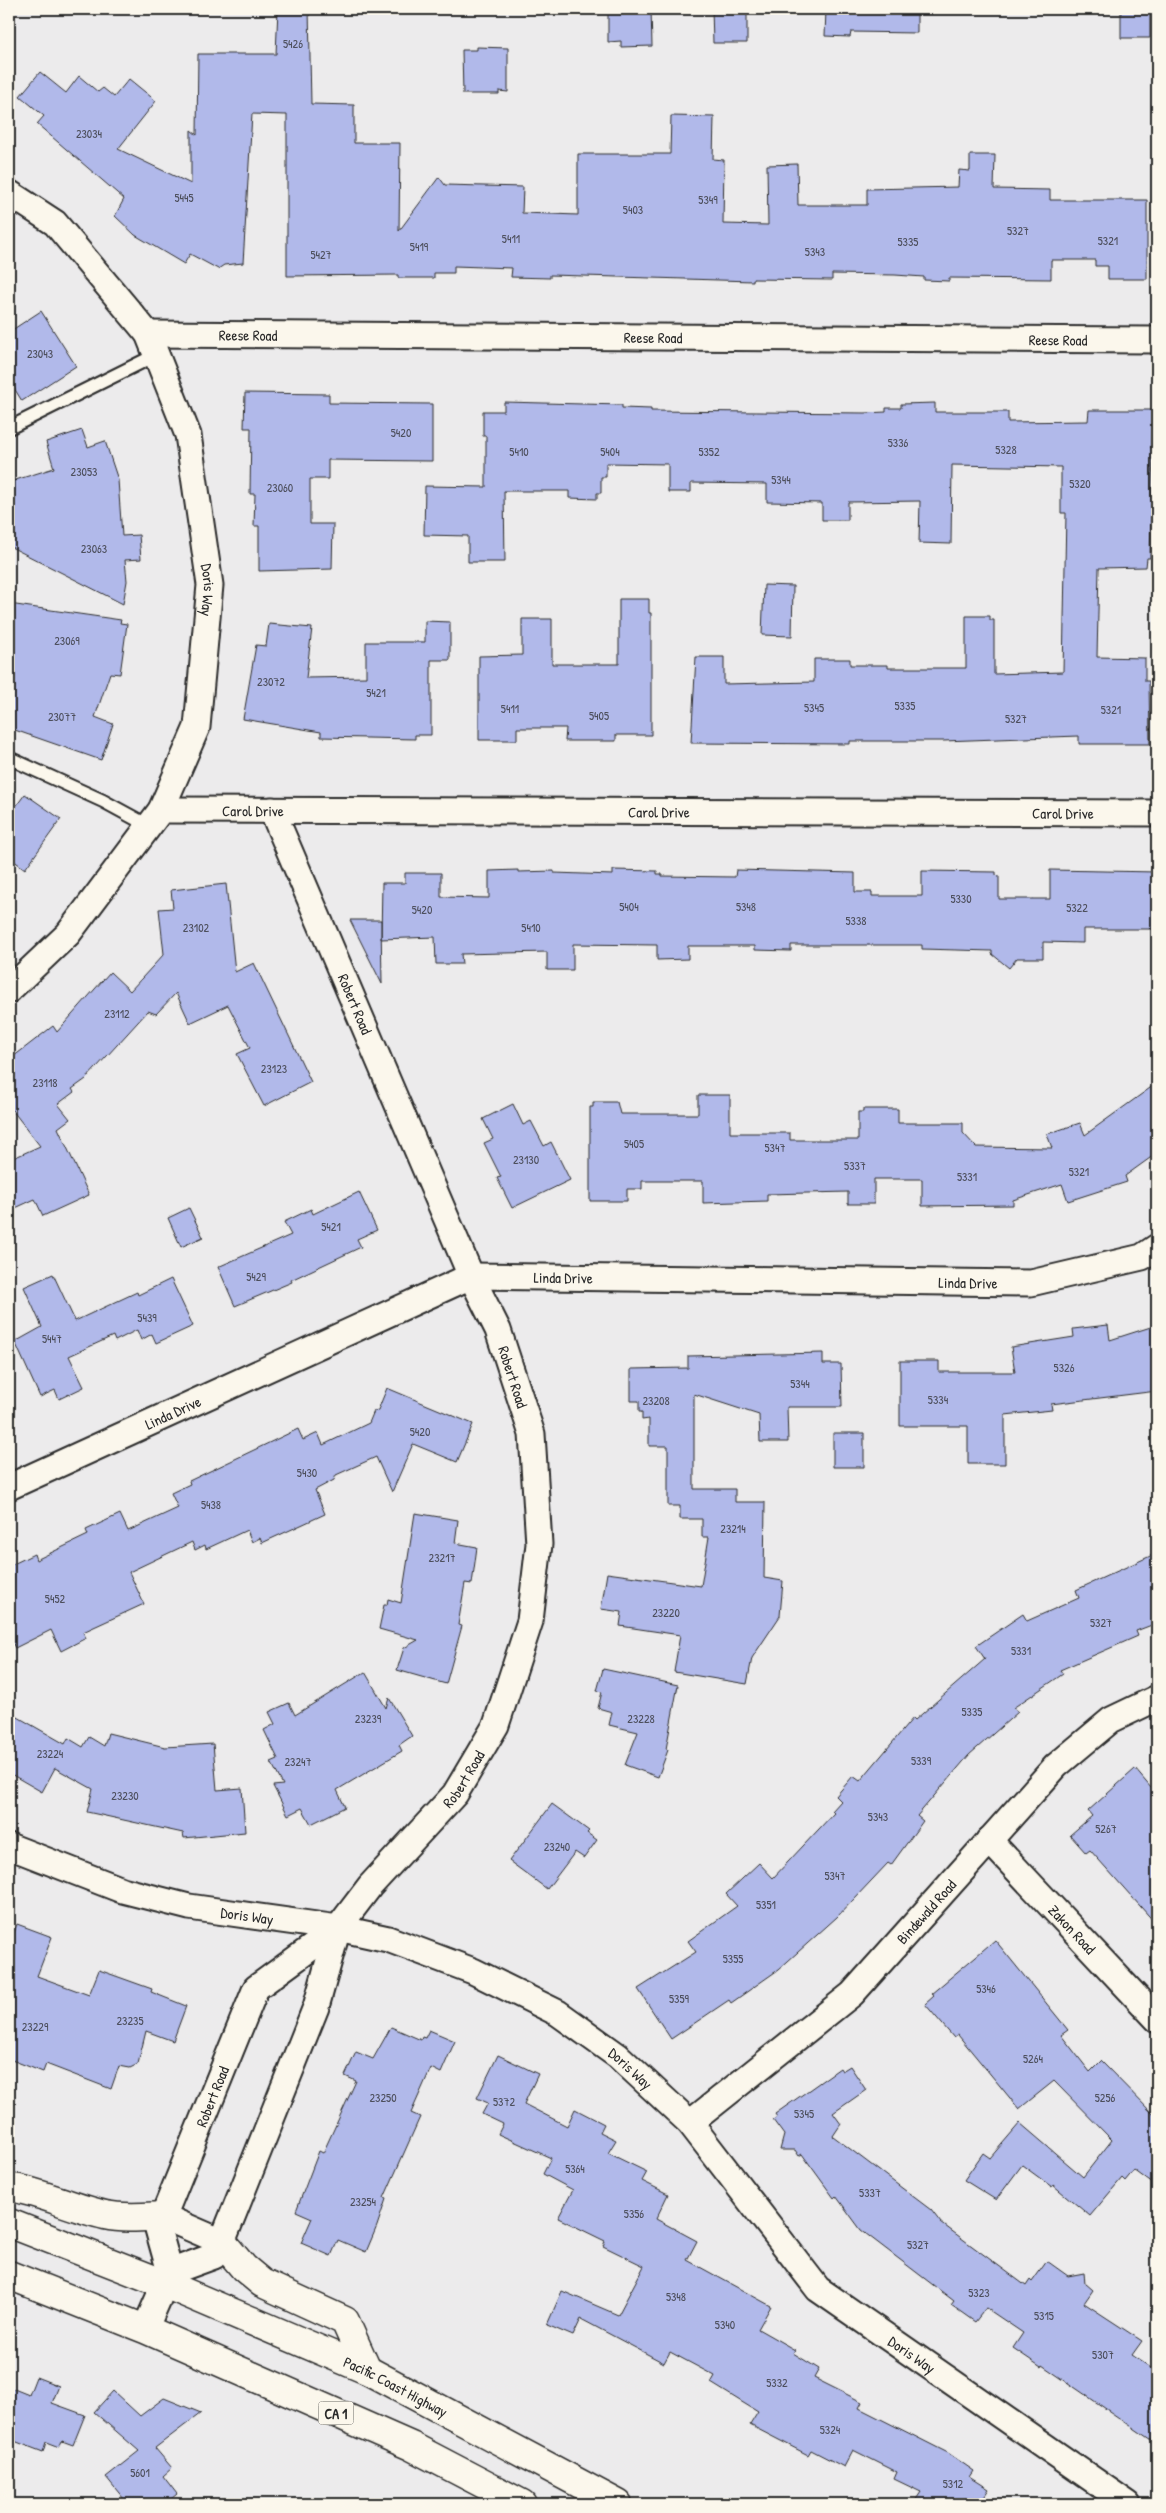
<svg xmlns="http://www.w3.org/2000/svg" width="1166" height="2513" viewBox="0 0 1166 2513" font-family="'Patrick Hand',sans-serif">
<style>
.building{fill:#b1b9ea;stroke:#2b2b2b}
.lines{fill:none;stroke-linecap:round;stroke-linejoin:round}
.service-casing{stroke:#2b2b2b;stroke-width:16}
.minor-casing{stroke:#2b2b2b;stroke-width:29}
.trunk-casing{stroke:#2b2b2b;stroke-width:31}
.service{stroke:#fbf7ec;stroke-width:12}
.minor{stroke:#fbf7ec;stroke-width:25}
.trunk{stroke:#fbf7ec;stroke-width:28}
.labels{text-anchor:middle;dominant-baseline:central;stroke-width:4;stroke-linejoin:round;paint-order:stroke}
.number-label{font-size:12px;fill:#4c4e5b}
.shield{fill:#fbf7ec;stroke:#696865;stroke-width:1}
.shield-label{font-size:14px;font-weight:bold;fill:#2b2b2b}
.street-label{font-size:15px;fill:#2b2b2b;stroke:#fbf7ec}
</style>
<rect width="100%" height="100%" fill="#ecebec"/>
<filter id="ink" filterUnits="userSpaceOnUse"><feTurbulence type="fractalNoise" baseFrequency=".02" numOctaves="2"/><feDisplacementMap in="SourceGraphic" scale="10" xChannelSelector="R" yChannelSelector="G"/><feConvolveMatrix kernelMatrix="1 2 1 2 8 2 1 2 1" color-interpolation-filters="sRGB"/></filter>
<g filter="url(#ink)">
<!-- building -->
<path class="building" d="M278,9H309L311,104L354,105V143H400L399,231L439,177L445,185L523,187L522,213L578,215V154H670L671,116L714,117L713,159L724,160L723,224L768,225L767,165L797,164L798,205H867V189L958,187L959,170L970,171V155H995L994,189L1050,190V200H1147V279H1108V266H1095V260H1051V279L949,278V281L924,280V277L895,275L832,274V280L753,279V281L550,275V278L511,277L512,268L454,266V273H434V278H398V275L287,276V115L252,114L243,263L224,265L218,269L190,254L184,264L135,235L115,216L124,199L37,124L44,116L20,96L40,72L66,93L79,76L98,92L103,88L114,97L129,79L156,101L118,149L191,184V130L197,135L198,54H276Z
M612,9H651L652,46L621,47V41L608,42V14L612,13Z
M712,9H747V43H713Z
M826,9H917V33L851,32L850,37L825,36Z
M1121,9H1150V38H1121Z
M477,47L508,48V92L499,91V94H463L462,50H477Z
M41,311L76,366L22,401L9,380V332Z
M245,393L329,394V403L432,404V461L328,460V479H310V524H333L332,569L259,571V526H254L255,494H250L251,428H244Z
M504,402L622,405V408L651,409V411L865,413L886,412V408H901V404L935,403V412H1008V422L1088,421L1089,410H1152L1151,448H1153L1150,558H1147L1146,567L1099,568L1097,657L1145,658V681H1149L1150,744H1079V736L943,741H850V744L691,743L696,657H724V684L814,682V659H850V665H888V668H966V616H990V620H994V674L1063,672L1066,513H1061V467L952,465L951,544L919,543L920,501L848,502V520H822V503L767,502V484L691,483V492H668V464L606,463V477H601V493H597V499L569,498V491H504L505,562H468V536L424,535L425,486L486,487V436H483V411H504Z
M82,430L88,447L105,441L118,480L122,536L139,535L141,559L125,560L127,581L123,604L9,546V482L54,468L46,442Z
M764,585L793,586L792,636L762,635Z
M619,599H649V613H651V735H616V741H565L566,728H517V740H479V656L522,655V619H552V664H619Z
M9,604L121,620L120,623L127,624L120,674L110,673L95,717L113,724L101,760L9,728Z
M425,621L450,622V660H431V735H415V739L321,737V732L243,719L256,645L266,646L269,624L312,628L306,678L366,677V642H425Z
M25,794L61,819L25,869L9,857V816Z
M518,870V872L554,871V873L613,875V870L657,871V874H662V876L735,877L736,870L855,873V892H872V896H922V871L996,872V875L999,876V899H1050V870L1157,872L1156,929H1083V943L1043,942V958H1017L1009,968L992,954V951L922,949V945H791V951L755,950V946H688V959L657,960V945L573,944V970H547V952L461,954L462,964H436L435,937L381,939L382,883H405V873H441V897L489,898V871Z
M226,884L235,972L254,963L311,1082L264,1106L237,1054L250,1048L228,1005L190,1023L176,993L156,1014L148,1011L86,1079L72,1089L74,1092L58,1104L70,1119L58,1128L89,1195L43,1216L35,1199L9,1211V1160L40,1146L9,1106V1060L53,1026L57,1032L110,972L130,991L164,954L159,909L173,908L171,890Z
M350,920H381L382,984Z
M1157,1083V1153L1125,1176L1127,1182L1068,1201L1062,1184L1013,1200V1205L922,1206V1179H874V1204H848V1192L767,1194V1201L703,1203V1181H642V1189H627V1201H590V1107H593V1102H617L620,1114H698V1095H730V1133H790V1140H858V1112H863V1109H898V1123H963V1133L976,1147L1052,1148L1047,1134L1080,1123L1085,1135Z
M513,1104L523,1125L531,1121L544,1146L551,1142L570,1180L512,1208L497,1178L501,1177L484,1143L493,1139L483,1119Z
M359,1192L377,1230L357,1239L361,1247L291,1280L292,1282L235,1306L218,1267L291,1235L284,1222L311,1209L313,1214Z
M189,1208L203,1237L181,1247L168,1218Z
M53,1274L75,1321L137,1292L138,1295L171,1279L193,1326L156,1343L152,1334L141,1340L137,1330L115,1341L113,1336L69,1356L84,1387L59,1399L55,1390L40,1397L15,1342L42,1327L24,1287Z
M1108,1325L1110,1340L1157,1325V1391L1051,1404L1052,1410L1005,1415V1464H968V1426H900V1361H939V1372H1015L1011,1347L1074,1337L1073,1329Z
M823,1353V1364H841L842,1407H787L788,1442H760L759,1415L694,1394V1489H735V1502H765L764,1578L783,1581L780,1616L752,1658L747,1684L674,1672L680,1635L620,1626L622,1612L601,1609L607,1573L701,1586L709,1537H702V1519H680V1506H668V1446H649V1419L642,1420V1412H639V1401H631V1369L688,1368V1356Z
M387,1388L473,1424L457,1462L413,1444L392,1492L376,1457L336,1475L334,1480L315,1490L325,1514L262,1543L260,1538L252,1542L247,1530L206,1549L205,1545L195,1550L192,1542L129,1572L144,1604L83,1632L86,1638L61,1651L51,1630L15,1648L9,1635V1566L34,1554L36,1560L88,1535L86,1530L120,1514L128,1531L178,1508L171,1493L190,1484L189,1481L298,1429L303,1440L318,1433L323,1445L369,1423L374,1411L378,1410Z
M833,1433H864V1467H833Z
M415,1513L458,1520L455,1543L477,1547L472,1584L465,1583L458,1625L462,1626L446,1684L397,1670L404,1648L418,1640L379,1629L384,1605H387L388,1599L401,1603Z
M1157,1553V1623L1136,1631L1138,1636L1060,1670L1063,1674L1013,1708L1018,1712L969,1755L917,1816L923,1821L891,1865L888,1863L837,1917L778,1970L731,2003L729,2000L671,2039L638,1989L696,1952L688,1941L737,1906L726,1894L759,1863L773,1878L834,1813L832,1811L841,1801L836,1796L853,1776L860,1781L913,1718L915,1720L985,1659L976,1646L1023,1614L1027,1621L1079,1598L1076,1590Z
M603,1669L678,1685L666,1749L668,1750L658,1777L625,1765L638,1732L609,1725L612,1712L598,1708L602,1692L597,1691Z
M365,1672L386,1708L389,1698L412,1736L399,1745L402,1751L337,1790L345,1807L311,1824L302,1808L288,1815L273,1786L283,1785L271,1762L278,1759L264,1730L275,1724L269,1712L289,1703L295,1715Z
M9,1712L65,1744L68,1738L83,1747L89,1737L104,1746L108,1733L165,1747L213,1744L217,1790L242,1788L245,1832L184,1838L183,1833L87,1812L93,1789L55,1768L42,1792L9,1773Z
M1135,1769L1157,1795V1925L1090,1850L1086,1853L1070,1835L1092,1816L1088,1811Z
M552,1804L589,1831L587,1833L597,1840L584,1858L575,1852L547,1889L509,1861Z
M17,1924L52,1937L37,1976L89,1995L99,1970L152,1989L151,1992L186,2006L173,2041L146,2031L138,2064L130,2068L119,2066L111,2089L46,2064L43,2072L9,2059V1947Z
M995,1940L1068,2030L1061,2035L1090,2072L1101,2061L1157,2118V2187L1134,2170L1125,2181L1122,2178L1090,2216L1053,2185L1052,2187L1022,2165L996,2200L964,2180L983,2153L990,2158L1020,2123L1083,2177L1112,2140L1054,2081L1019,2109L958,2035L954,2038L925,2004L934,1996L931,1994Z
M391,2027L421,2040L422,2037L425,2038L429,2030L455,2041L441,2073L431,2068L411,2113L420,2117L384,2198L386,2199L377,2226L366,2252L338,2240L331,2256L301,2243L312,2218L296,2211L319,2151L323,2153L356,2081L345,2076L356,2052L373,2059Z
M498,2055L538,2074L524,2104L567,2126L575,2109L604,2124L600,2132L616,2140L608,2153L647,2172L642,2181L668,2194L656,2219L697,2241L687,2260L771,2306L758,2329L795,2350L793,2353L819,2369L814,2378L862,2402L859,2408L948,2453L974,2471L970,2477L989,2489L979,2504H913L921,2492L894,2479L897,2472L853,2450L844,2467L811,2450L808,2455L750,2425L758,2412L711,2383L715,2376L670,2352L664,2363L581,2319L573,2336L547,2325L562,2291L618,2315L644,2266L603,2246L605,2241L558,2218L573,2190L543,2174L551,2158L498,2134L503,2124L482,2114L488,2103L477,2098Z
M850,2066L866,2090L833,2113L841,2124L833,2136L931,2210L941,2223L1026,2286L1030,2280L1032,2282L1047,2261L1068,2276L1084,2273L1085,2283L1093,2290L1084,2303L1142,2341L1132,2355L1157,2372V2444L1042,2365L1041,2367L1013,2348L1023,2333L986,2308L975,2322L951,2305L954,2301L861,2230L836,2196L834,2198L802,2154L799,2156L795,2150H780L784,2135L773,2120L777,2117L775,2114L840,2068L842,2071Z
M36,2377L59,2386L52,2403L85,2415L73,2445L62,2441L59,2447L46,2442L43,2452L9,2439V2387L29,2395Z
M113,2391L140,2416L164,2398L201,2413L155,2448L172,2468L163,2476L177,2494L165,2504H128L106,2477L139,2451L94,2412Z"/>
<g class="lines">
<defs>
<path id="service" d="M9,428L156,355
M9,758L103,801L149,826"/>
<g id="minor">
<path id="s1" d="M9,193L55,223L148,334L188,435L210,585L197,727L161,810L68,934L9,990"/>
<path id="s2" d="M148,334L1157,340"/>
<path id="s3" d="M161,810L1157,813"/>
<path id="s4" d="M9,1487L471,1276L1031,1283L1142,1257L1157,1247"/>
<path id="s5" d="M989,1840L1157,2019"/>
<path id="s6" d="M9,1846L122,1890L189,1907L338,1928L388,1939L473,1971L558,2013L618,2056L690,2123L818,2289L1128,2504"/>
<path id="s7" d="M690,2123L852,1994L1056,1766L1111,1720L1157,1698"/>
<path d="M162,2216L222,2242"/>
<path d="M170,2272L214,2256L222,2242L316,2007L338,1928"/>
<path id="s8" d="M145,2329L170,2272L158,2229L256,1988L338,1928L370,1886L455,1794L496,1725L530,1621L539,1544L532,1434L498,1330L471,1276L272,810"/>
</g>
<g id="trunk">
<path d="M9,2187C42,2192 72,2208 105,2215C124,2219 143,2217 162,2216"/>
<path id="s9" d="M9,2223L165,2284L367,2370L618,2504"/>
<path d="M222,2242L244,2268L262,2283L345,2321L367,2370"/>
<path d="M9,2275L145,2329L411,2446L522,2504"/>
</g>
</defs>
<!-- service casing -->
<use href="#service" class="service-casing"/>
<!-- minor casing -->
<use href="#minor" class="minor-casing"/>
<!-- trunk casing -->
<use href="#trunk" class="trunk-casing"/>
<!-- service -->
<use href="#service" class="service"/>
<!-- minor -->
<use href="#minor" class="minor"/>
<!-- trunk -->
<use href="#trunk" class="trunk"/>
</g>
</g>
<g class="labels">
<!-- number labels -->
<g class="number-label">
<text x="293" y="43">5426</text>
<text x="89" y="133">23034</text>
<text x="184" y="197">5445</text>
<text x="708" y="199">5349</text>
<text x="633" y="209">5403</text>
<text x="1018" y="230">5327</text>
<text x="511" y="238">5411</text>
<text x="1108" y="240">5321</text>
<text x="908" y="241">5335</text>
<text x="419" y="246">5419</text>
<text x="815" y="251">5343</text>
<text x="321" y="254">5427</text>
<text x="40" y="353">23043</text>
<text x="401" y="432">5420</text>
<text x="898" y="442">5336</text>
<text x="1006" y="449">5328</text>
<text x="519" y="451">5410</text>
<text x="610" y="451">5404</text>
<text x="709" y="451">5352</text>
<text x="84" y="471">23053</text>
<text x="781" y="479">5344</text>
<text x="1080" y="483">5320</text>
<text x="280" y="487">23060</text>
<text x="94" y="548">23063</text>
<text x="67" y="640">23069</text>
<text x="271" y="681">23072</text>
<text x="376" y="692">5421</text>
<text x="905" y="705">5335</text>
<text x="814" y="707">5345</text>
<text x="510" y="708">5411</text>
<text x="1111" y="709">5321</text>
<text x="599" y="715">5405</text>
<text x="62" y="716">23077</text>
<text x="1016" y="718">5327</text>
<text x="961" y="898">5330</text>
<text x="629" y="906">5404</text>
<text x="746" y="906">5348</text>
<text x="1077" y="907">5322</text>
<text x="422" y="909">5420</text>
<text x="856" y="920">5338</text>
<text x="196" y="927">23102</text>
<text x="531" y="927">5410</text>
<text x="117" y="1013">23112</text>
<text x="274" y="1068">23123</text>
<text x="45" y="1082">23118</text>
<text x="634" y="1143">5405</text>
<text x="775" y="1147">5347</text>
<text x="526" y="1159">23130</text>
<text x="855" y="1165">5337</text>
<text x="1079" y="1171">5321</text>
<text x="967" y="1176">5331</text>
<text x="331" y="1226">5421</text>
<text x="256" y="1276">5429</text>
<text x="147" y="1317">5439</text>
<text x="52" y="1338">5447</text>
<text x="1064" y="1367">5326</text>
<text x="800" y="1383">5344</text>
<text x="938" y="1399">5334</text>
<text x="656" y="1400">23208</text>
<text x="420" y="1431">5420</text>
<text x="307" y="1472">5430</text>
<text x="211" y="1504">5438</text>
<text x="733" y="1528">23214</text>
<text x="442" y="1557">23217</text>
<text x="55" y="1598">5452</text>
<text x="666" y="1612">23220</text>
<text x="1101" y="1622">5327</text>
<text x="1021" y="1650">5331</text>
<text x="972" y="1711">5335</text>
<text x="368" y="1718">23239</text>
<text x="641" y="1718">23228</text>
<text x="50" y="1753">23224</text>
<text x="921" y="1760">5339</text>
<text x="298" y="1761">23247</text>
<text x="125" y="1795">23230</text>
<text x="878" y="1816">5343</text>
<text x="1106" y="1828">5267</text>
<text x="557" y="1846">23240</text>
<text x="835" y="1875">5347</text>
<text x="766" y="1904">5351</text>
<text x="733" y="1958">5355</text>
<text x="986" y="1988">5346</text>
<text x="679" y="1998">5359</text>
<text x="130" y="2020">23235</text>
<text x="35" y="2026">23229</text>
<text x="1033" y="2058">5264</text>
<text x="383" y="2097">23250</text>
<text x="1105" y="2097">5256</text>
<text x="504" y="2101">5372</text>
<text x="804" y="2113">5345</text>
<text x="575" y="2168">5364</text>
<text x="870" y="2192">5337</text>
<text x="363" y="2201">23254</text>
<text x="634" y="2213">5356</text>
<text x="918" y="2244">5327</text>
<text x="979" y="2292">5323</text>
<text x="676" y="2296">5348</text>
<text x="1044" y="2315">5315</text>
<text x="725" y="2324">5340</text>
<text x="1103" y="2354">5307</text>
<text x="777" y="2382">5332</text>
<text x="830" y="2429">5324</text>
<text x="140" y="2472">5601</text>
<text x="953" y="2483">5312</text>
</g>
<!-- shield labels -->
<rect class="shield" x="318.5" y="2401.5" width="35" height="23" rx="4"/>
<g class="shield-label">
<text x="336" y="2413">CA 1</text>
</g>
<!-- street labels -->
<g class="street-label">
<text stroke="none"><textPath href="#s2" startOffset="100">Reese Road</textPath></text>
<text stroke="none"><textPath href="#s2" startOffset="505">Reese Road</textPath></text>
<text stroke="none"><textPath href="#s2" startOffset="910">Reese Road</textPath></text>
<text stroke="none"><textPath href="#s1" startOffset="465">Doris Way</textPath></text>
<text stroke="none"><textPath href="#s3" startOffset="92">Carol Drive</textPath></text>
<text stroke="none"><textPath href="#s3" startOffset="498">Carol Drive</textPath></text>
<text stroke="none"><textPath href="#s3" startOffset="902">Carol Drive</textPath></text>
<text transform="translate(355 1004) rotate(67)">Robert Road</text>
<text stroke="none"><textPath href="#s4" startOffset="600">Linda Drive</textPath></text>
<text stroke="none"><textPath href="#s4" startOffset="1005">Linda Drive</textPath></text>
<text transform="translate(513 1377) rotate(72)">Robert Road</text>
<text stroke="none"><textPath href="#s4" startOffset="180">Linda Drive</textPath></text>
<text stroke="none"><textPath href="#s8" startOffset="664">Robert Road</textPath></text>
<text stroke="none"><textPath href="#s7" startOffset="318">Bindewald Road</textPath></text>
<text stroke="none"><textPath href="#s6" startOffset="249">Doris Way</textPath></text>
<text stroke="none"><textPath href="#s5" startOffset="122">Zakon Road</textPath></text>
<text stroke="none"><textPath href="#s6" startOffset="669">Doris Way</textPath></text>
<text stroke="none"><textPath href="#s8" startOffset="250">Robert Road</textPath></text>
<text stroke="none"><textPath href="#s6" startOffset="1074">Doris Way</textPath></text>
<text stroke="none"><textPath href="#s9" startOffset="420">Pacific Coast Highway</textPath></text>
</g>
</g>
<!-- margin -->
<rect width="1166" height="2513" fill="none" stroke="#fbf7ec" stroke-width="30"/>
<rect x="15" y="15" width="1136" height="2483" fill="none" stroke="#2b2b2b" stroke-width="2" filter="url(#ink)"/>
</svg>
